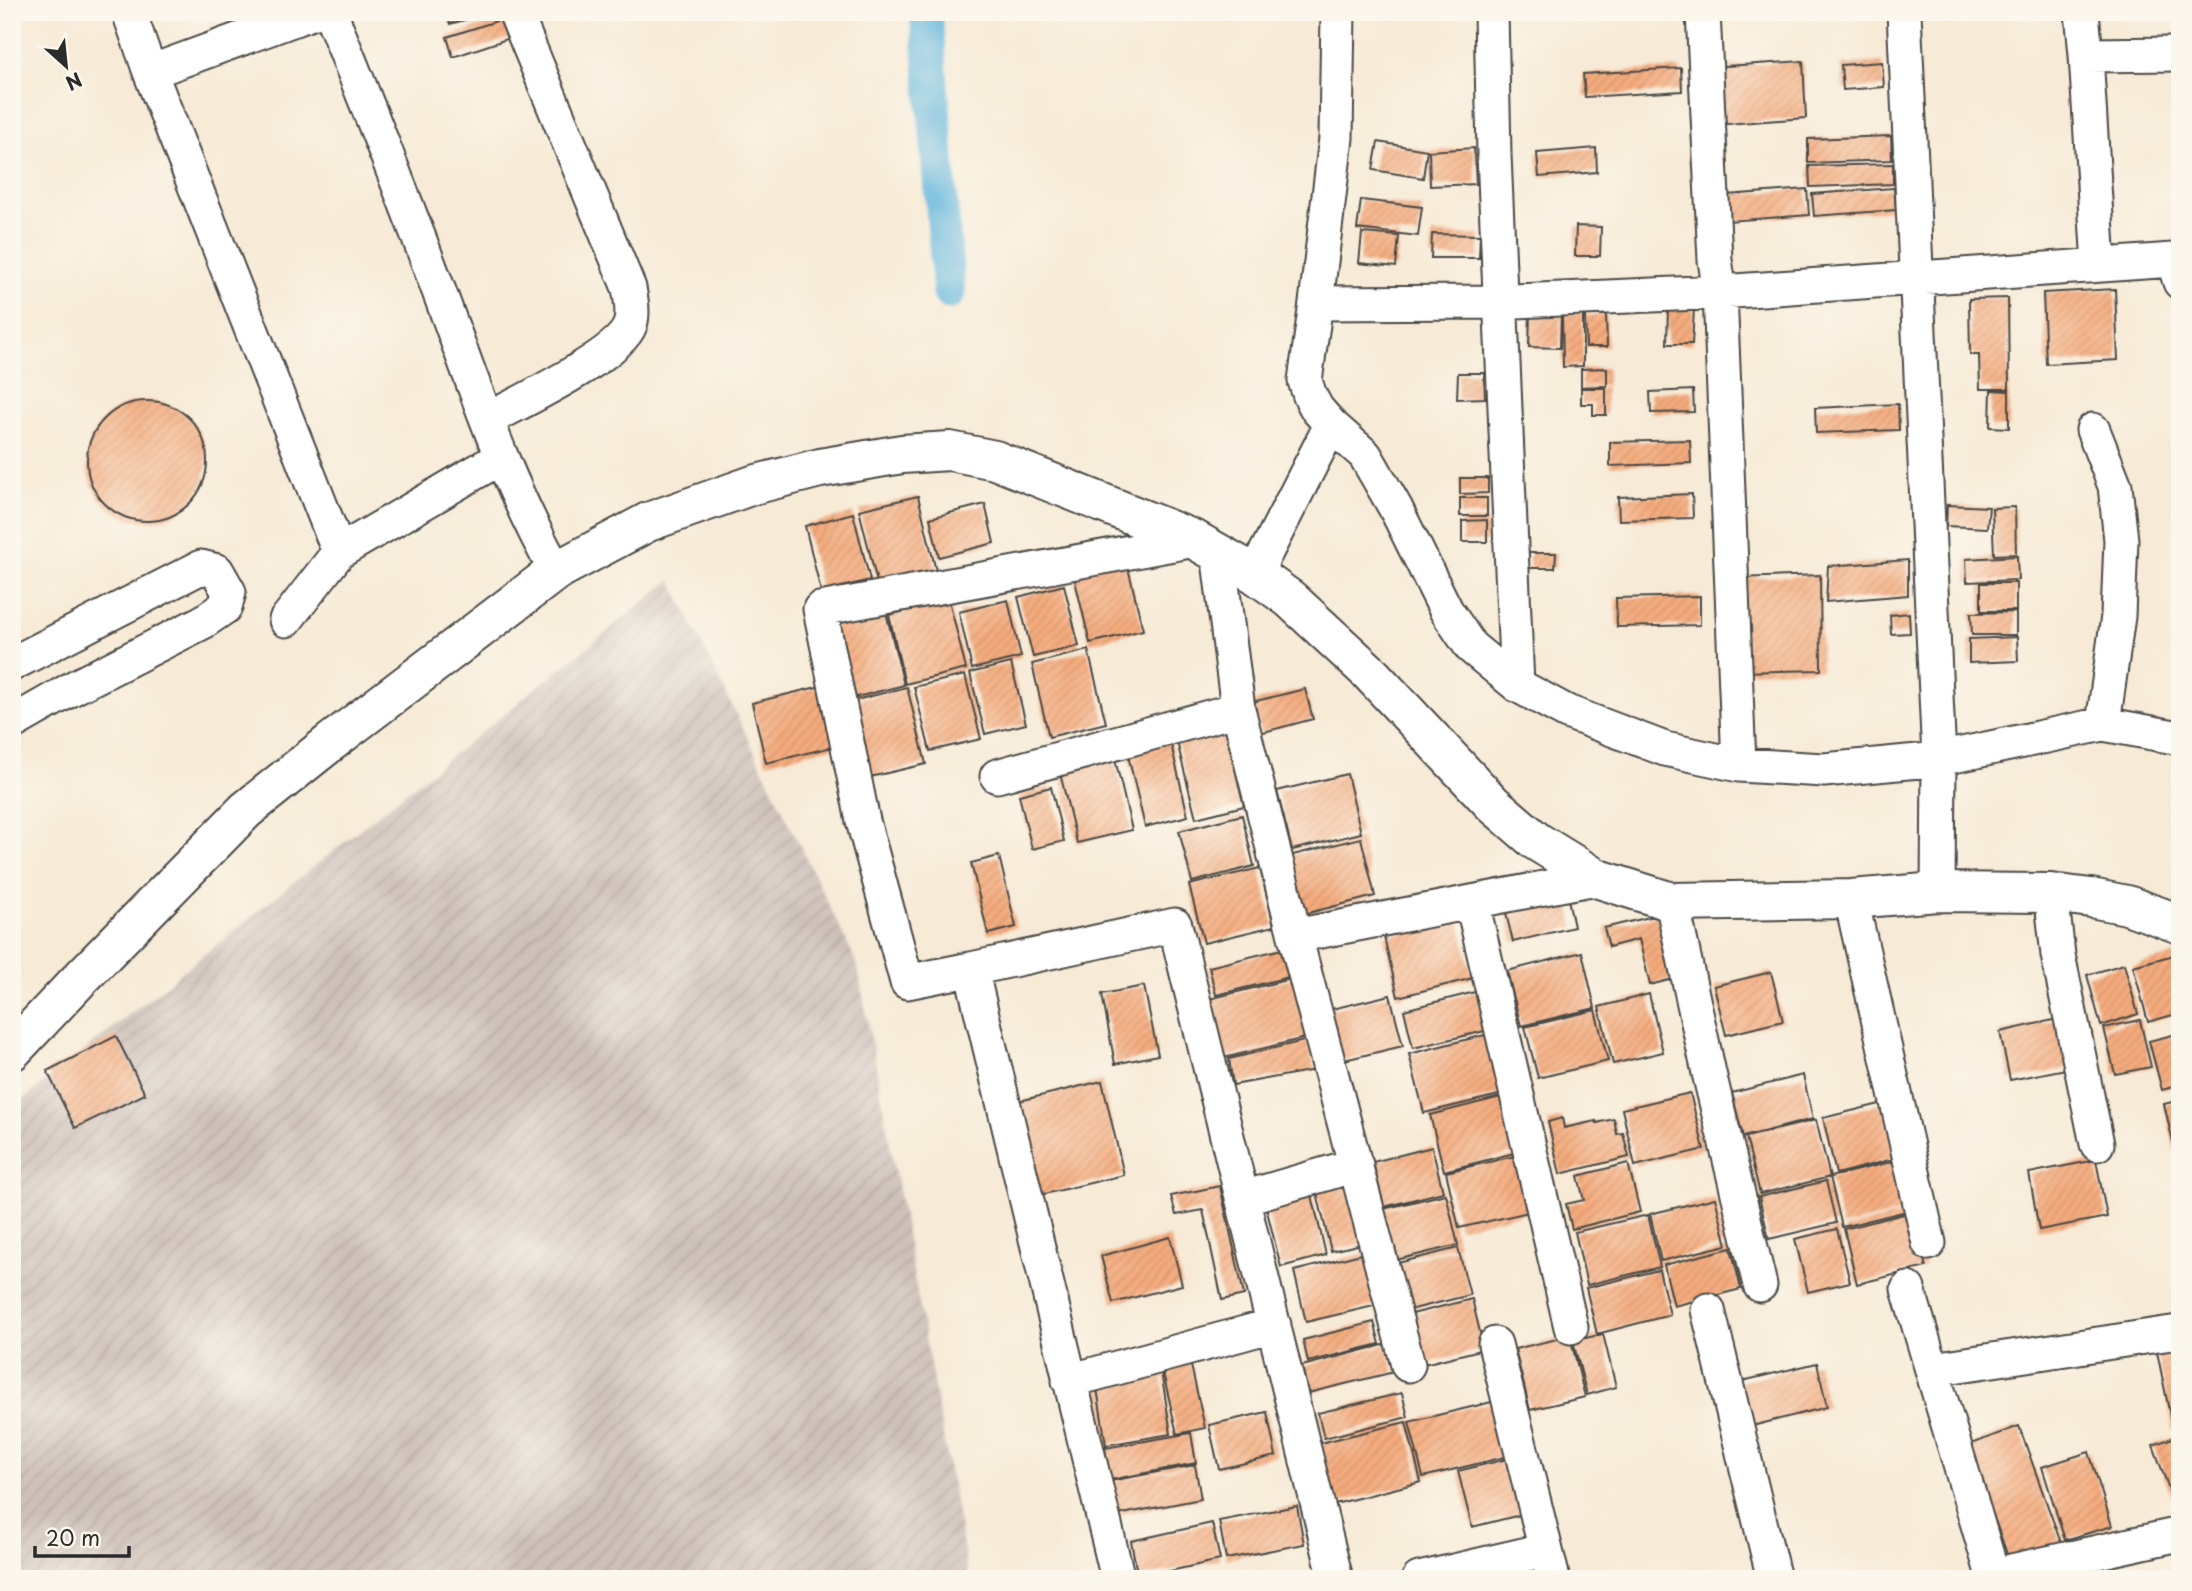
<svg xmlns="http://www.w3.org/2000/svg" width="2192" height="1591" viewBox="0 0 2192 1591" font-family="'Playpen Sans',sans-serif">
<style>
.industrial{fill:url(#industrial-furrows)}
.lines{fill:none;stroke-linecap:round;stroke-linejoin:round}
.canal{stroke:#61b5dd;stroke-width:33}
.building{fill:url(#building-hatch)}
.street-casing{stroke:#4a4845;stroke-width:37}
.secondary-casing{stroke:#4a4845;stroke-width:42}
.street{stroke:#fff;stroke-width:33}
.secondary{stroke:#fff;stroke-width:38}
</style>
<defs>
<pattern id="industrial-furrows" width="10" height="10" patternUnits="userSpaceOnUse" patternTransform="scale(1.75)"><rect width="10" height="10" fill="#cec1ba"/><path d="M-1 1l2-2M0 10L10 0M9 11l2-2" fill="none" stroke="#b1a6a0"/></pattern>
<pattern id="building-hatch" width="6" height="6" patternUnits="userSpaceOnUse" patternTransform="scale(1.75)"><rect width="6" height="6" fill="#f5ac7e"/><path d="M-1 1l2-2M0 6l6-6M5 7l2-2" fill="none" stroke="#d2946d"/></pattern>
</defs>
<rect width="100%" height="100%" fill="#fbf7ec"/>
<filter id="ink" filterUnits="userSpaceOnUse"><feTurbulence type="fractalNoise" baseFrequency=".0143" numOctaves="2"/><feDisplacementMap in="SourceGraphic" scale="14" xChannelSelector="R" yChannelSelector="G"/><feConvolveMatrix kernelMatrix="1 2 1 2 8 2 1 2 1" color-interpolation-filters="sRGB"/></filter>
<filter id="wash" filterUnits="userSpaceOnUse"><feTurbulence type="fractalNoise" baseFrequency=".00686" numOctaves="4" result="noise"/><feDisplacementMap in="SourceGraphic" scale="28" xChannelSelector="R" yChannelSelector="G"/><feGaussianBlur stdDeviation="1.57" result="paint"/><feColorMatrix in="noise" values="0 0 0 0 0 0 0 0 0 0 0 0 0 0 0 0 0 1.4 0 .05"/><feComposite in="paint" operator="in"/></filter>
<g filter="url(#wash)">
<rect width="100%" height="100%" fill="#f7ead6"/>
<!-- industrial -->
<path class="industrial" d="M671,580L857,963L969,1579H12L13,1108Z"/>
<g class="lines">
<!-- canal -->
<path class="canal" d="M926,12L949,293"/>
</g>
<g id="blocks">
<!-- building -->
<path class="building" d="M446,12H466L468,19L450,24Z
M512,16L510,38L453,57L447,37Z
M1803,61L1806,118L1714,125L1710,67Z
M1882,62L1884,87L1843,90L1841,65Z
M1681,68L1682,91L1585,97L1583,74Z
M1891,136L1892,160L1808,163V139Z
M1378,142L1427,150L1423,178L1373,170Z
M1474,148L1476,184L1430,186L1429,151Z
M1596,148L1597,172L1539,177L1537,153Z
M1893,164V184L1810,187L1809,166Z
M1894,188L1896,210L1814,216L1812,194Z
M1807,189L1809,215L1728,221L1726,195Z
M1361,200L1422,207L1418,236L1357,229Z
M1576,226L1601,227L1600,256H1575Z
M1362,233L1399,236L1396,267L1359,263Z
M1432,234L1480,235L1479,258H1431Z
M2115,289L2118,360L2046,364L2043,293Z
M2008,298L2009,389H1980L1979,355H1970L1969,299Z
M1668,308L1694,309L1692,344H1667Z
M1583,313V366L1563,367L1562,314Z
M1530,314L1561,315L1560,348L1529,347Z
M1585,315H1606L1607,347H1586Z
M1607,368V386L1581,387V369Z
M1458,373H1484L1485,398L1457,399Z
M1581,388H1606V415H1593V404H1581Z
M1693,390L1694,412L1651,413L1650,392Z
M1991,390L2009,391V428L1990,427Z
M87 461a60 60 0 1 1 120 0a60 60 0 1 1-120 0Z
M1898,404L1899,430L1816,433L1815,408Z
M1690,440L1691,463L1610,466V442Z
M1460,478H1488V493L1460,494Z
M1692,494L1693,518L1619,520L1618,497Z
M918,496L936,571L878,586L859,510Z
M1460,498H1487V516H1460Z
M985,504L994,543L939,557L930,518Z
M1947,505L1989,507L1987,528L1946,526Z
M2015,507L2016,554L1994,555L1992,508Z
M853,513L870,580L821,592L805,526Z
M1487,520V542H1462V521Z
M1529,553H1556L1555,568H1529Z
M2017,556L2018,580L1967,582L1966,559Z
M1126,559L1143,630L1090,643L1073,572Z
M1908,560V595L1826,602L1828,566Z
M1820,575L1821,670L1741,672L1736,578Z
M1981,583H2016V611H1981Z
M1064,585L1079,646L1033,657L1018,597Z
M1700,596V625L1617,627L1616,598Z
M949,600L966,669L905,684L889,615Z
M1008,600L1021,657L972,669L959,612Z
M886,612L904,685L849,699L831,625Z
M2016,612V635H1972L1971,613Z
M1909,613L1910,633L1891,634L1890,615Z
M2017,637L2018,661L1969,663V639Z
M1088,650L1106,723L1049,737L1032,664Z
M1011,663L1026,724L985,734L970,673Z
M965,675L981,739L930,751L914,687Z
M821,686L836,746L766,763L752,703Z
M907,687L926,764L870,777L852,701Z
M1305,689L1313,719L1260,733L1252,702Z
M1226,730L1244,806L1196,818L1177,742Z
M1170,740L1188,816L1145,827L1127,751Z
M1115,759L1132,830L1077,843L1060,773Z
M1347,774L1361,833L1292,850L1277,791Z
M1051,787L1064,841L1032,849L1019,795Z
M1242,815L1254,866L1192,882L1179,831Z
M1361,838L1375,896L1304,914L1289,856Z
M999,856L1016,927L988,934L971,863Z
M1260,868L1274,926L1204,943L1189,885Z
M1567,894L1574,927L1513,942L1505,909Z
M1658,915L1673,979L1650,985L1639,939L1609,947L1604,928Z
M1459,918L1473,978L1398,997L1384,937Z
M1286,948L1293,976L1216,995L1209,967Z
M1582,952L1595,1008L1521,1026L1507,971Z
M2174,955L2180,976V1013L2148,1022L2133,966Z
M2124,964L2138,1014L2101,1026L2087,975Z
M1771,972L1783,1021L1726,1035L1714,986Z
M1294,978L1309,1037L1224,1058L1209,999Z
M1144,986L1158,1055L1115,1064L1102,994Z
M1479,991L1489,1030L1413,1048L1404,1010Z
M1649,994L1663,1052L1613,1064L1599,1007Z
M1390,995L1403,1046L1340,1061L1328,1010Z
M1595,1010L1608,1061L1538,1078L1525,1027Z
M2071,1016L2076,1067L2010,1080L2000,1032Z
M2140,1020L2151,1067L2115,1074L2104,1028Z
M2180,1033V1085L2162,1090L2149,1041Z
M1489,1034L1503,1094L1424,1113L1409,1054Z
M116,1036L145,1094L75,1128L47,1071Z
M1308,1040L1315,1070L1233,1085L1229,1059Z
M1803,1075L1813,1119L1743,1137L1732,1093Z
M1102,1081L1124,1175L1036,1196L1015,1102Z
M1690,1093L1704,1149L1635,1166L1622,1109Z
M1505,1096L1518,1152L1444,1171L1430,1115Z
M2180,1100V1168H2179L2164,1104Z
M1884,1103L1897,1158L1836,1174L1823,1118Z
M1562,1118L1564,1128L1596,1121L1597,1123L1614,1119L1617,1134L1623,1133L1629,1157L1560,1174L1548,1122Z
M1816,1120L1830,1177L1760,1194L1746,1137Z
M1432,1147L1443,1192L1384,1207L1373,1162Z
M1519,1155L1533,1211L1459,1228L1446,1172Z
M1903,1159L1915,1209L1842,1227L1830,1177Z
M2096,1160L2107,1217L2039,1230L2029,1173Z
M1628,1163L1640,1212L1572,1229L1566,1204L1584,1200L1578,1176Z
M1346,1181L1362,1244L1331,1251L1316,1189Z
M1826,1181L1836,1223L1769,1239L1759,1197Z
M1220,1186L1244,1295L1222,1300L1203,1210L1176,1215L1171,1196Z
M1310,1187L1326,1255L1281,1267L1264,1199Z
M1446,1194L1458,1245L1396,1260L1383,1209Z
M1715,1198L1727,1245L1661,1261L1650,1214Z
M1912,1212L1926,1267L1857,1284L1844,1229Z
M1648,1215L1660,1267L1587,1285L1575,1232Z
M1837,1229L1850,1282L1808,1292L1795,1239Z
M1170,1237L1182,1285L1113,1303L1101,1256Z
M1458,1248L1470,1295L1409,1310L1398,1263Z
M1731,1248L1741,1289L1674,1306L1664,1265Z
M1365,1253L1378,1305L1306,1322L1294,1271Z
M1659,1270L1670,1315L1597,1334L1586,1288Z
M1472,1299L1484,1349L1424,1364L1412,1314Z
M1374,1322L1380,1344L1308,1362L1303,1340Z
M1603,1334L1616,1387L1587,1395L1573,1341Z
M1570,1336L1585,1397L1530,1410L1515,1349Z
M2180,1337V1428L2173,1430L2155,1342Z
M1387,1344L1394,1372L1308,1393L1302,1366Z
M1190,1361L1205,1428L1177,1434L1162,1368Z
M1817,1363L1827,1407L1748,1427L1738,1382Z
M1161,1371L1171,1434L1106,1445L1096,1382Z
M1402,1393L1408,1417L1324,1438L1318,1413Z
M1496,1401L1509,1456L1423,1477L1409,1422Z
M1267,1412L1276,1456L1219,1469L1209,1425Z
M1406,1422L1421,1482L1331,1505L1316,1444Z
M2019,1426L2061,1543L2010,1562L1968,1445Z
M1191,1433L1196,1463L1110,1480L1105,1448Z
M2180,1435V1510L2177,1511L2153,1445Z
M2089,1452L2112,1526L2065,1540L2042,1467Z
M1507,1459L1520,1515L1472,1527L1458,1471Z
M1195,1465L1201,1499L1117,1515L1110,1481Z
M1297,1506L1304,1544L1226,1559L1219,1521Z
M1212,1523L1220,1560L1138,1578L1131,1541Z"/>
</g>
</g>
<g filter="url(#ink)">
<use href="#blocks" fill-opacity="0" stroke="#4a4845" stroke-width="2"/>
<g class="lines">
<defs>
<path id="street" d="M129,12L150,72L339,552
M330,12C370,111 409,210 446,310C479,399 509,488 556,571
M1338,12L1336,138L1316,303L1491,302L1720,292L2173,260L2180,282
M1491,12L1494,155L1517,685
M1703,12L1715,260L1720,292L1739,765
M1904,12L1939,759L1938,892
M2082,12L2086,55L2099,265
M2086,55L2180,54
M150,72L314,12
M1316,303L1305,381L1310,396L1317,409L1331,425L1365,455L1396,509L1446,610L1471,647L1517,685L1567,712L1665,749L1739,765L1824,770L1939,759L2103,724L2180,738
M487,420C518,403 620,355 630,325C634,314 631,299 629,288L515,12
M2093,430L2115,486L2121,540L2118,616L2103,724
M1218,553L1238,709L1295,936L1408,1365
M1255,574L1331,425
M286,620L339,552L500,458
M12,664L201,567L217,571L229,592L225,607L203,622L75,687L12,723
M997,776L1238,709
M2051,893L2058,955L2097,1144
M1851,899L1929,1243
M1472,902L1571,1327
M1672,902L1709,1073L1760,1285
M1295,936L1596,878
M971,969L907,982L863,821L820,609L1195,540
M1243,1198L1356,1165
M1908,1289L1994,1579
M1708,1310L1774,1579
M1495,1344L1553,1579
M1933,1369L2178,1332
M1069,1381L1274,1325
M1993,1575L2180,1534
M1118,1579L971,969L1175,925L1336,1579
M1419,1579L1545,1550"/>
<path id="secondary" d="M12,1051L80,979L246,810L331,742L556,571L648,522L753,485L820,468L902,454L950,451L995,460L1195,540L1255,574L1290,599L1369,672L1493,804L1536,841L1596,878L1672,902L1851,899L1938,892L2051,893L2091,898L2127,905L2180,924"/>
</defs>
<!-- street casing -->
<use href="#street" class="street-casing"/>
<!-- secondary casing -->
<use href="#secondary" class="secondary-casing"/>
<!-- street -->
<use href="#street" class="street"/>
<!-- secondary -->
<use href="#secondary" class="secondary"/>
</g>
</g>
<!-- margin -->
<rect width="2192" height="1591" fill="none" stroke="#fbf7ec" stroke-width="42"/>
<!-- north arrow -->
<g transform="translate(66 66) rotate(153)" stroke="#fbf7ec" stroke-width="5" paint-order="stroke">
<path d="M0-5L12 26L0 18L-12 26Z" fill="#2b2b2b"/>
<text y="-10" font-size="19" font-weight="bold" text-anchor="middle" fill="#2b2b2b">N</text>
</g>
<!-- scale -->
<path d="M35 1546v10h94v-10" fill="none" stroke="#2b2b2b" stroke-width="3.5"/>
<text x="46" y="1546" font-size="21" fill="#2b2b2b" stroke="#fbf7ec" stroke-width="5" paint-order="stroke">20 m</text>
</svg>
